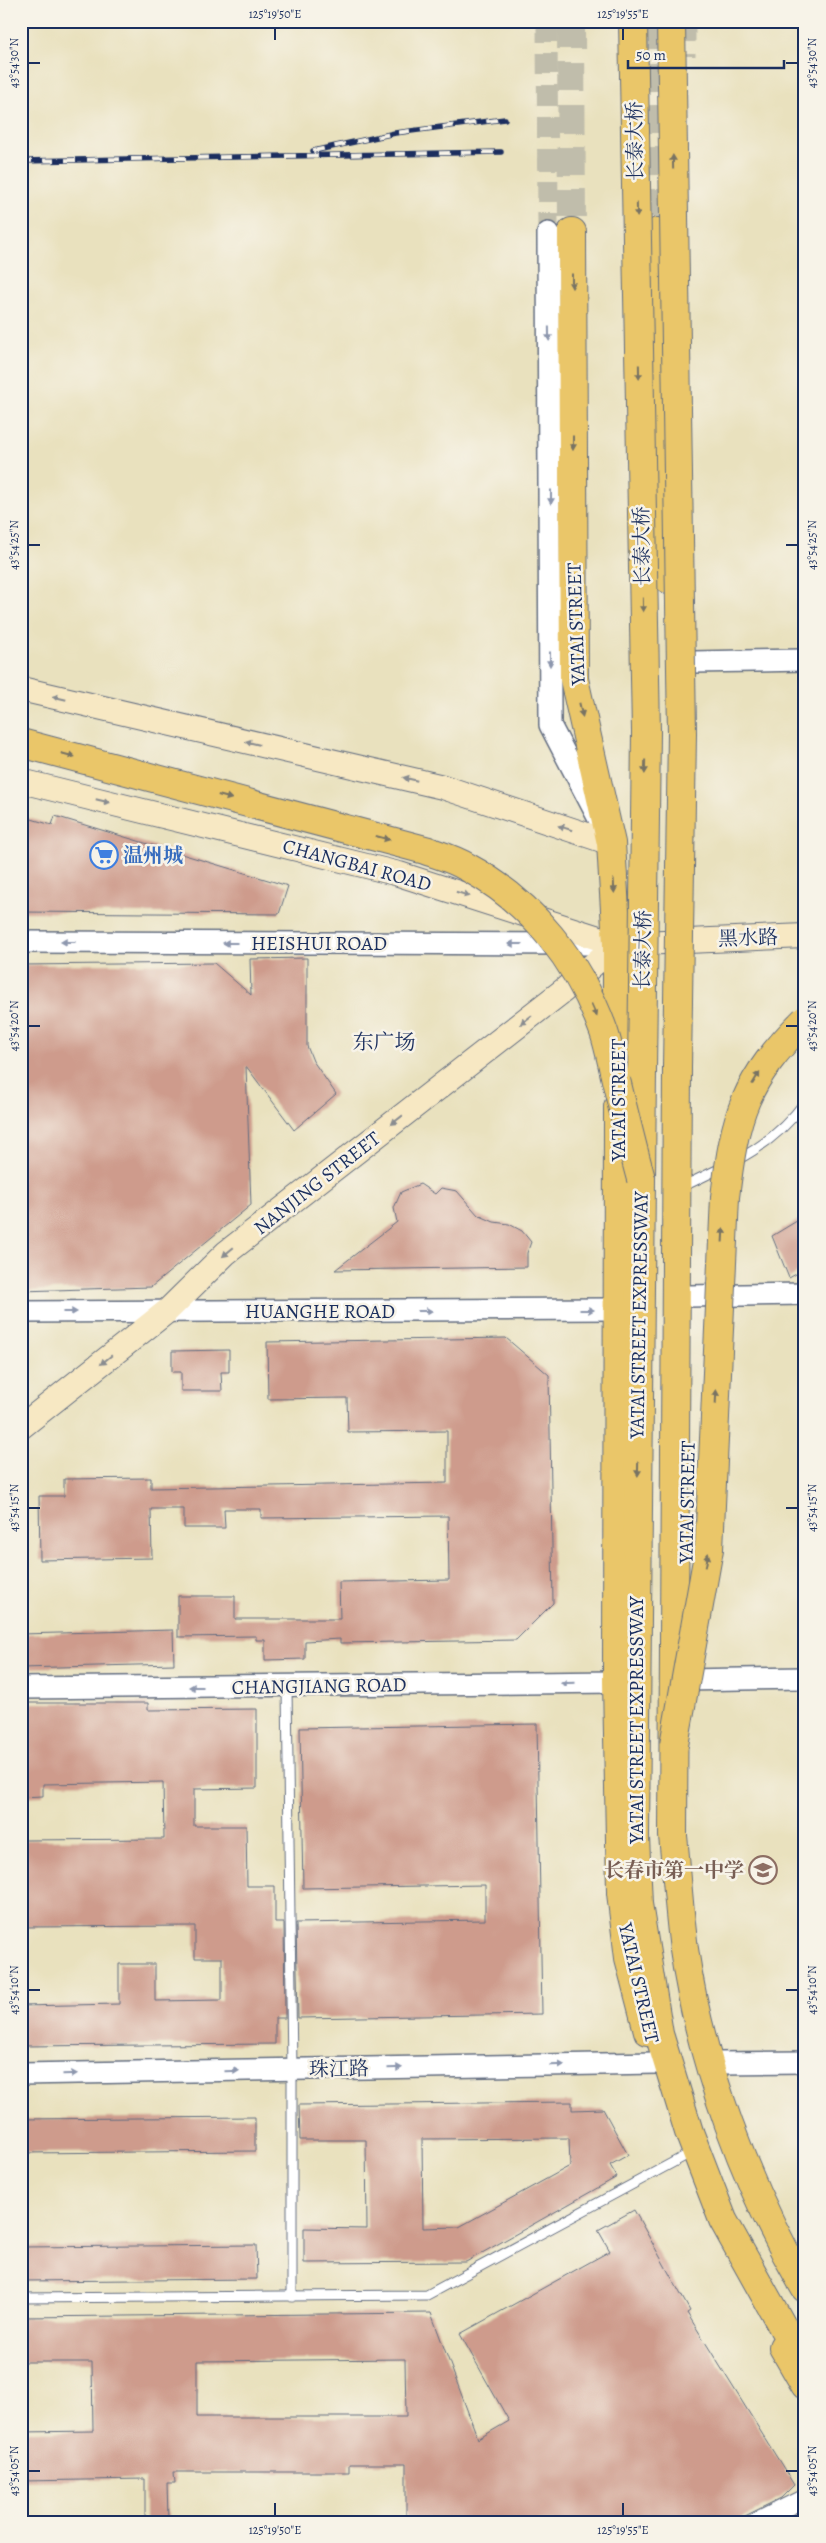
<svg xmlns="http://www.w3.org/2000/svg" width="826" height="2543" viewBox="0 0 826 2543" font-family="Alegreya,'Noto Serif SC',serif">
<style>
.building{fill:#ce9b8c;fill-rule:evenodd}
.lines{fill:none;stroke-linecap:round;stroke-linejoin:round}
.tertiary-tunnel{stroke:#c0bdab;stroke-width:21;stroke-dasharray:21 11;stroke-linecap:butt}
.primary-tunnel{stroke:#c0bdab;stroke-width:28;stroke-dasharray:28 14;stroke-linecap:butt}
.service-casing{stroke:#636d80;stroke-width:11}
.minor-casing{stroke:#636d80;stroke-width:20}
.tertiary-casing{stroke:#636d80;stroke-width:24}
.secondary-casing{stroke:#636d80;stroke-width:26}
.primary-casing{stroke:#636d80;stroke-width:30}
.trunk-casing{stroke:#636d80;stroke-width:30}
.service{stroke:#fff;stroke-width:9}
.minor{stroke:#fff;stroke-width:18}
.tertiary{stroke:#fff;stroke-width:21}
.secondary{stroke:#f7e8c3;stroke-width:24}
.primary{stroke:#eac669;stroke-width:28}
.trunk{stroke:#eac669;stroke-width:28}
.rail-casing{stroke:#1b2f5e;stroke-width:5.5}
.rail{stroke:#f7f3e8;stroke-width:4;stroke-dasharray:11;stroke-linecap:butt}
.trunk-bridge-casing{stroke:#636d80;stroke-width:30;stroke-linecap:butt}
.trunk-bridge{stroke:#eac669;stroke-width:28}
.oneway{fill:#787363}
.oneway2{fill:#8d97ae}
.oneway3{fill:#898c90}
.ticks{fill:none;stroke:#1b2f5e;stroke-width:2}
.labels{text-anchor:middle;dominant-baseline:central;stroke-width:5;stroke-linejoin:round;paint-order:stroke}
.street-label{font-size:20px;fill:#1b2f5e;stroke:#f7f3e8}
.shop-label{font-size:20px;font-weight:bold;fill:#366cbe;stroke:#f7f3e8;text-anchor:start}
.education-label{font-size:20px;font-weight:bold;fill:#785e54;stroke:#f7f3e8;text-anchor:end}
.neighbourhood-label{font-size:21px;fill:#1b2f5e;stroke:#f7f3e8}
.neatline{fill:none;stroke:#1b2f5e;stroke-width:2}
.ticks-label{font-size:12px;text-anchor:middle;fill:#1b2f5e}
</style>
<rect width="100%" height="100%" fill="#f7f3e8"/>
<filter id="ink" filterUnits="userSpaceOnUse"><feTurbulence type="fractalNoise" baseFrequency=".02" numOctaves="2"/><feDisplacementMap in="SourceGraphic" scale="10" xChannelSelector="R" yChannelSelector="G"/><feConvolveMatrix kernelMatrix="1 2 1 2 8 2 1 2 1" color-interpolation-filters="sRGB"/></filter>
<filter id="wash" filterUnits="userSpaceOnUse"><feTurbulence type="fractalNoise" baseFrequency=".0096" numOctaves="4" result="noise"/><feDisplacementMap in="SourceGraphic" scale="20" xChannelSelector="R" yChannelSelector="G"/><feGaussianBlur stdDeviation="1.12" result="paint"/><feColorMatrix in="noise" values="0 0 0 0 0 0 0 0 0 0 0 0 0 0 0 0 0 1.4 0 .05"/><feComposite in="paint" operator="in"/></filter>
<g filter="url(#wash)">
<rect width="100%" height="100%" fill="#e9e1be"/>
<g id="blocks">
<!-- building -->
<path class="building" d="M21,816L52,825L55,816L288,886L279,914L21,912Z
M307,958V1046L313,1061L336,1094L294,1130L246,1066L251,1205L151,1287L21,1291V965L214,963L251,995L250,959Z
M420,1184L435,1194L441,1188L457,1191L478,1215L494,1222L509,1224L522,1231L531,1242L527,1253V1267L335,1270L397,1222L394,1208L401,1192Z
M805,1216V1269L789,1278L772,1236Z
M506,1338L549,1375L553,1603L516,1640L340,1643V1639L305,1641V1659L265,1660V1640H256V1636L178,1637V1596H235V1619H340L339,1582L449,1580L448,1516L261,1518V1509H224L225,1528H184V1509H151L152,1558L40,1560L39,1496H64V1479L151,1478V1488L447,1483V1431L348,1432L347,1398L268,1399L267,1342Z
M229,1350V1372H221L222,1391H181V1372H172V1351Z
M173,1630L174,1664L21,1668V1634Z
M21,1703H148V1710L257,1709V1788L194,1789V1826H246L247,1886H275V1923H284L285,2018H275V2044L21,2046V2006L119,2004V1964H155V2001L222,2000V1958H195V1926L21,1927V1840L164,1839L163,1782L43,1784V1796L21,1797Z
M537,1724L542,2014L298,2018L296,1923L485,1920V1885L303,1888L300,1728Z
M572,2102V2110L603,2109L628,2155L610,2165L617,2177L466,2262L304,2263V2228L367,2229L366,2140H300L299,2105ZM569,2138L570,2166L459,2227L423,2228L422,2139Z
M255,2117V2151L21,2153V2119Z
M634,2210L690,2311L687,2313L794,2485L781,2498L733,2522H406V2464H349V2472H174L175,2483H167L168,2519H145V2479L21,2481V2432L93,2431L92,2362H21V2317L431,2313L478,2439L509,2421L460,2334L610,2251L598,2230ZM405,2359L406,2417H197V2361Z
M256,2245L257,2279L21,2281V2247Z"/>
</g>
</g>
<g filter="url(#ink)">
<use href="#blocks" fill-opacity="0" stroke="#636d80" stroke-width="1"/>
<g class="lines">
<!-- tertiary-tunnel -->
<path class="tertiary-tunnel" d="M547,21L548,233
M685,21V56"/>
<!-- primary-tunnel -->
<path class="primary-tunnel" d="M571,21L572,232
M656,21L658,232"/>
<defs>
<path id="service" d="M735,1161C762,1147 787,1127 805,1102
M690,1183L723,1167
M287,1687L292,2070V2297
M21,2298L427,2295L685,2156"/>
<path id="minor" d="M757,2522L805,2498"/>
<path id="tertiary" d="M548,233L550,725L599,819
M693,662L805,660
M21,942L606,944
M689,1296L805,1294
M21,1312L619,1309
M685,1680L805,1678
M21,1688L617,1682
M718,2063L805,2062
M21,2074L657,2063"/>
<path id="secondary" d="M21,689L443,787L611,843
M21,781L399,874L617,944L805,936
M21,1427L166,1312L226,1253L564,990L617,944"/>
<path id="primary" d="M572,232L574,679L611,843L617,944V1066
M658,232L662,490L668,579
M618,1107L617,1682L621,1893L629,1958L648,2031
M783,2347L805,2385"/>
<path id="trunk" d="M677,1068L673,1836C677,1874 679,1912 684,1949C701,2066 746,2186 805,2288
M642,1070L635,1837L638,1904L659,2034L689,2132L723,2220L805,2367"/>
</defs>
<!-- service casing -->
<use href="#service" class="service-casing"/>
<!-- minor casing -->
<use href="#minor" class="minor-casing"/>
<!-- tertiary casing -->
<use href="#tertiary" class="tertiary-casing"/>
<!-- secondary casing -->
<use href="#secondary" class="secondary-casing"/>
<!-- primary casing -->
<use href="#primary" class="primary-casing"/>
<!-- trunk casing -->
<use href="#trunk" class="trunk-casing"/>
<!-- service -->
<use href="#service" class="service"/>
<!-- minor -->
<use href="#minor" class="minor"/>
<!-- tertiary -->
<use href="#tertiary" class="tertiary"/>
<!-- secondary -->
<use href="#secondary" class="secondary"/>
<!-- primary -->
<use href="#primary" class="primary"/>
<!-- trunk -->
<use href="#trunk" class="trunk"/>
<defs>
<path id="rail" d="M313,151L395,133L505,119
M21,161L501,152"/>
</defs>
<!-- rail casing -->
<use href="#rail" class="rail-casing"/>
<!-- rail -->
<use href="#rail" class="rail"/>
<defs>
<path id="trunk-bridge" d="M633,21L646,732L642,1070
M671,21L682,733L677,1068
M21,743L425,850C439,855 454,859 467,867C532,902 579,962 604,1032C609,1047 612,1064 616,1080C624,1113 632,1146 641,1179
M674,1745L709,1549L725,1197C735,1114 744,1081 805,1020"/>
</defs>
<!-- trunk-bridge casing -->
<use href="#trunk-bridge" class="trunk-bridge-casing"/>
<!-- trunk-bridge -->
<use href="#trunk-bridge" class="trunk-bridge"/>
</g>
<!-- one-way arrows -->
<defs><path id="oneway-solid" d="M-6-.8H1V-3.2L6.5 0L1 3.2V.8H-6Z" transform="scale(1.25)"/></defs>
<g class="oneway">
<use href="#oneway-solid" transform="translate(673 162) rotate(-91)"/>
<use href="#oneway-solid" transform="translate(637 210) rotate(89)"/>
<use href="#oneway-solid" transform="translate(572 281) rotate(90)"/>
<use href="#oneway-solid" transform="translate(639 372) rotate(89)"/>
<use href="#oneway-solid" transform="translate(573 443) rotate(90)"/>
<use href="#oneway-solid" transform="translate(643 605) rotate(89)"/>
<use href="#oneway-solid" transform="translate(581 710) rotate(77)"/>
<use href="#oneway-solid" transform="translate(68 755) rotate(15)"/>
<use href="#oneway-solid" transform="translate(645 767) rotate(91)"/>
<use href="#oneway-solid" transform="translate(225 797) rotate(15)"/>
<use href="#oneway-solid" transform="translate(383 838) rotate(15)"/>
<use href="#oneway-solid" transform="translate(614 886) rotate(87)"/>
<use href="#oneway-solid" transform="translate(594 1010) rotate(66)"/>
<use href="#oneway-solid" transform="translate(756 1078) rotate(-59)"/>
<use href="#oneway-solid" transform="translate(723 1235) rotate(-87)"/>
<use href="#oneway-solid" transform="translate(716 1397) rotate(-87)"/>
<use href="#oneway-solid" transform="translate(638 1469) rotate(91)"/>
<use href="#oneway-solid" transform="translate(707 1560) rotate(-80)"/>
</g>
<g class="oneway2">
<use href="#oneway-solid" transform="translate(549 334) rotate(89)"/>
<use href="#oneway-solid" transform="translate(551 497) rotate(90)"/>
<use href="#oneway-solid" transform="translate(550 659) rotate(90)"/>
<use href="#oneway-solid" transform="translate(68 942) rotate(-180)"/>
<use href="#oneway-solid" transform="translate(230 943) rotate(-180)"/>
<use href="#oneway-solid" transform="translate(515 944) rotate(-180)"/>
<use href="#oneway-solid" transform="translate(587 1310)"/>
<use href="#oneway-solid" transform="translate(425 1311)"/>
<use href="#oneway-solid" transform="translate(70 1312)"/>
<use href="#oneway-solid" transform="translate(568 1683) rotate(179)"/>
<use href="#oneway-solid" transform="translate(196 1687) rotate(180)"/>
<use href="#oneway-solid" transform="translate(557 2065) rotate(-1)"/>
<use href="#oneway-solid" transform="translate(395 2068) rotate(-1)"/>
<use href="#oneway-solid" transform="translate(232 2071) rotate(-1)"/>
<use href="#oneway-solid" transform="translate(70 2074) rotate(-1)"/>
</g>
<g class="oneway3">
<use href="#oneway-solid" transform="translate(59 698) rotate(-167)"/>
<use href="#oneway-solid" transform="translate(252 743) rotate(-167)"/>
<use href="#oneway-solid" transform="translate(410 779) rotate(-167)"/>
<use href="#oneway-solid" transform="translate(103 801) rotate(14)"/>
<use href="#oneway-solid" transform="translate(565 828) rotate(-162)"/>
<use href="#oneway-solid" transform="translate(463 894) rotate(18)"/>
<use href="#oneway-solid" transform="translate(526 1020) rotate(142)"/>
<use href="#oneway-solid" transform="translate(397 1120) rotate(142)"/>
<use href="#oneway-solid" transform="translate(228 1252) rotate(140)"/>
<use href="#oneway-solid" transform="translate(106 1360) rotate(141)"/>
</g>
</g>
<!-- ticks -->
<path class="ticks" d="M275,28V40M623,28V40M28,63H40M786,63H798M28,545H40M786,545H798M28,1026H40M786,1026H798M28,1508H40M786,1508H798M28,1990H40M786,1990H798M28,2471H40M786,2471H798M275,2503V2516M623,2503V2516"/>
<!-- icons -->
<defs>
<symbol id="supermarket-ring" viewBox="-11 -11 22 22"><circle r="9.5" fill="#f7f3e8" stroke="#3f7fe0" stroke-width="1.5"/><path d="M-6-5.5h2.5l.6 2H6L4.5 2H-2.5L-4.4-4H-6ZM-1.5 3.2a1.3 1.3 0 1 0 .1 0ZM3 3.2a1.3 1.3 0 1 0 .1 0Z" fill="#3f7fe0"/></symbol>
<symbol id="school-ring" viewBox="-11 -11 22 22"><circle r="9.5" fill="#f7f3e8" stroke="#8d6e63" stroke-width="1.5"/><path d="M0-5L7-2L0 1L-7-2ZM-4 1L0 2.5L4 1V4Q0 6-4 4Z" fill="#8d6e63"/></symbol>
</defs>
<g fill-rule="evenodd">
<use href="#supermarket-ring" x="88" y="839" width="32" height="32"/>
<use href="#school-ring" x="747" y="1854" width="32" height="32"/>
</g>
<g class="labels">
<!-- street labels -->
<g class="street-label">
<text transform="translate(635 141) rotate(-91)">长泰大桥</text>
<text transform="translate(642 546) rotate(-91)">长泰大桥</text>
<text transform="translate(576 624) rotate(-92)">YATAI STREET</text>
<text transform="translate(357 865) rotate(15)">CHANGBAI ROAD</text>
<text transform="translate(748 938) rotate(-2)">黑水路</text>
<text x="319" y="943">HEISHUI ROAD</text>
<text transform="translate(643 950) rotate(-89)">长泰大桥</text>
<text transform="translate(618 1100) rotate(-90)">YATAI STREET</text>
<text transform="translate(317 1183) rotate(-38)">NANJING STREET</text>
<text x="320" y="1311">HUANGHE ROAD</text>
<text transform="translate(639 1315) rotate(-89)">YATAI STREET EXPRESSWAY</text>
<text transform="translate(687 1502) rotate(-89)">YATAI STREET</text>
<text transform="translate(319 1686) rotate(-1)">CHANGJIANG ROAD</text>
<text transform="translate(636 1720) rotate(-90)">YATAI STREET EXPRESSWAY</text>
<text transform="translate(639 1983) rotate(77)">YATAI STREET</text>
<text transform="translate(339 2069) rotate(-1)">珠江路</text>
</g>
<!-- shop labels -->
<g class="shop-label">
<text x="123" y="855">温州城</text>
</g>
<!-- education labels -->
<g class="education-label">
<text x="744" y="1870">长春市第一中学</text>
</g>
<!-- neighbourhood labels -->
<g class="neighbourhood-label">
<text x="384" y="1042">东广场</text>
</g>
</g>
<!-- margin -->
<rect width="826" height="2543" fill="none" stroke="#f7f3e8" stroke-width="55"/>
<!-- scale -->
<path d="M628 60v8h156v-8" fill="none" stroke="#1b2f5e" stroke-width="2.5"/>
<text x="636" y="60" font-size="15" fill="#1b2f5e" stroke="#f7f3e8" stroke-width="4" paint-order="stroke">50 m</text>
<rect x="28" y="28" width="770" height="2488" class="neatline"/>
<g class="ticks-label">
<text x="275" y="18">125°19'50"E</text>
<text x="623" y="18">125°19'55"E</text>
<text transform="translate(14 63) rotate(-90)" y="4">43°54'30"N</text>
<text transform="translate(812 63) rotate(-90)" y="4">43°54'30"N</text>
<text transform="translate(14 545) rotate(-90)" y="4">43°54'25"N</text>
<text transform="translate(812 545) rotate(-90)" y="4">43°54'25"N</text>
<text transform="translate(14 1026) rotate(-90)" y="4">43°54'20"N</text>
<text transform="translate(812 1026) rotate(-90)" y="4">43°54'20"N</text>
<text transform="translate(14 1508) rotate(-90)" y="4">43°54'15"N</text>
<text transform="translate(812 1508) rotate(-90)" y="4">43°54'15"N</text>
<text transform="translate(14 1990) rotate(-90)" y="4">43°54'10"N</text>
<text transform="translate(812 1990) rotate(-90)" y="4">43°54'10"N</text>
<text transform="translate(14 2471) rotate(-90)" y="4">43°54'05"N</text>
<text transform="translate(812 2471) rotate(-90)" y="4">43°54'05"N</text>
<text x="275" y="2534">125°19'50"E</text>
<text x="623" y="2534">125°19'55"E</text>
</g>
</svg>
